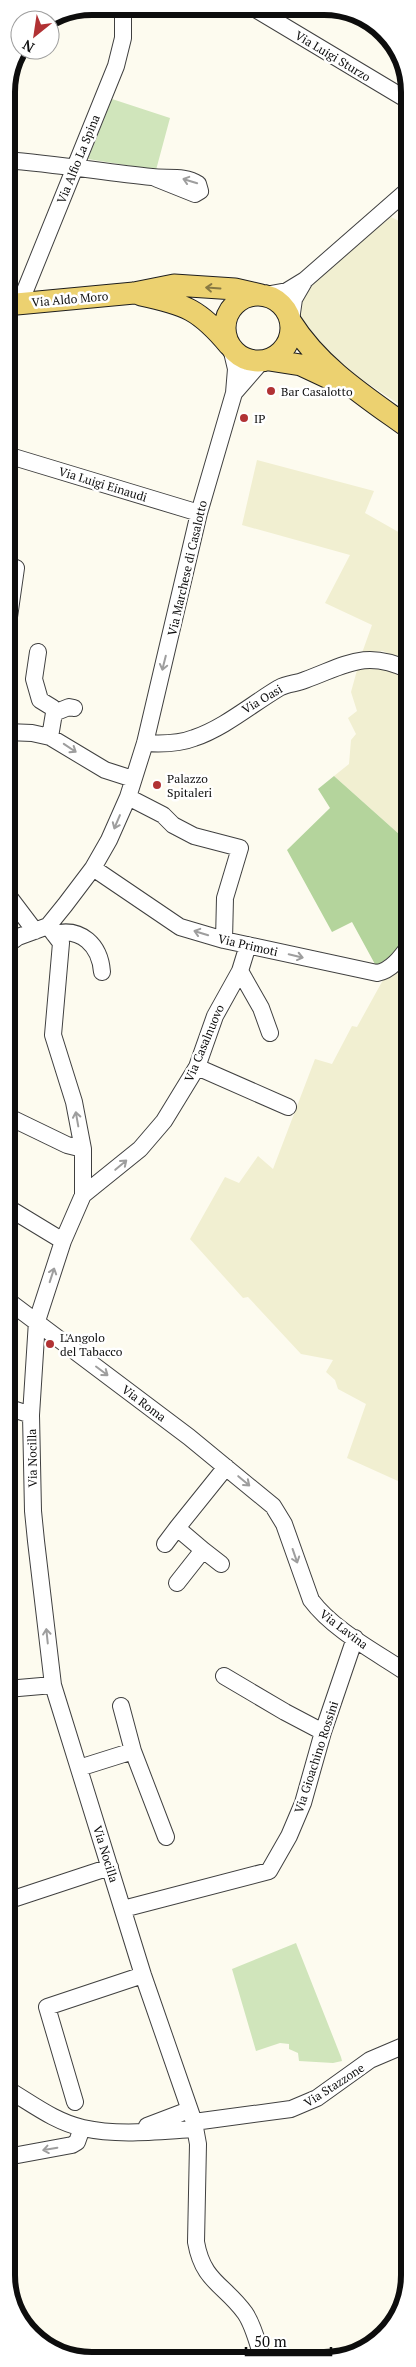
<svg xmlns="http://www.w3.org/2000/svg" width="416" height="2367" viewBox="0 0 416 2367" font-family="'PT Serif',serif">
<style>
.farmland{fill:#f1efd1}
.green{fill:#d0e5bb}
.forest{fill:#b4d49c}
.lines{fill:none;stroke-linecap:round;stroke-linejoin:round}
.minor-casing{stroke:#404040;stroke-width:18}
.major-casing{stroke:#1e1e1e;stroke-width:23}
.minor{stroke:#fff;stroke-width:16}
.major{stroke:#ecd170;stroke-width:21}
.oneway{stroke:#9e9e9e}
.oneway2{stroke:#887943}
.poi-dot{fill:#b13234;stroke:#fff;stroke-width:2}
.labels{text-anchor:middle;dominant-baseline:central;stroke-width:5;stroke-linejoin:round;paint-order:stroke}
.street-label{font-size:12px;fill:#0d0d0d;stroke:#fff}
.poi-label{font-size:12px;fill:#0d0d0d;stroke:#fff;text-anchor:start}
.rim{fill:none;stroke:#0d0d0d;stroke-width:6}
</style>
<rect width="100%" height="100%" fill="#fdfbef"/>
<!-- farmland -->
<path class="farmland" d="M391,217L409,226V411L327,356L306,330L300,315L299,300L303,293L330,265Z
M257,460L374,491L365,513L409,538V664L383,651L362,653L372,625L325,603L350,555L242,525Z
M359,663L397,673L400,678L399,683L404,686L409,683V843L334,776L349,764L351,740L356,734L348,718L357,711L351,692Z
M396,968L409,989V1486L347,1458L366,1404L338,1389L335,1380L326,1372L333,1360L301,1354L248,1297L243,1298L190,1239L225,1177L239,1183L258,1156L273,1169L315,1059L332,1064L352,1026L357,1027L383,980Z"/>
<!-- green -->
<path class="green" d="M112,99L170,118L156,170L88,159Z
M296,1943L341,2057L342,2061L333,2063L299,2061L298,2053L289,2049V2044L280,2043L256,2051L232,1969Z"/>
<!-- forest -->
<path class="forest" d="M334,776L409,843V937L397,952L376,966L352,922L332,932L287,850L330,808L318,789Z"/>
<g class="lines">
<defs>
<path id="minor" d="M257,10L409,101
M6,160C56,164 104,172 152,177C167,179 185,175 198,184L200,191L195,194L155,178
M265,295L287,291L305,280L409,189
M20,303L116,66L123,38V12
M291,320L294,299L305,280
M234,393L261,362
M7,455L199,513
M7,565L16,568L7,631
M38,652L34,679L40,700L53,708L54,713L50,737
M54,713L69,707L74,708
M7,732L32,733L50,737L105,770L133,779
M145,743C161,744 179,744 194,738C224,728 252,704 279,688C288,683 296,684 305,680C346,665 365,649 409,670
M128,797L163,815L173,825L194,836L240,848L225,898L224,940
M93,868L180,927L224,940L377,973C391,971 401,957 409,946
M7,894L35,931
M48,926L61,943L53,1035L74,1102L83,1149V1195L63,1241L37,1321L31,1415L33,1511L36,1541L53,1685L143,1975L194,2122L198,2144L196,2242C203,2282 224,2284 245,2313C254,2326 258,2345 263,2360
M54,934C81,927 100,945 102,972
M7,945L18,937L48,926L65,905L93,868L109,840L128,797L145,743L199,513L234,393L236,369L231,348
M240,971L261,1008L270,1033
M197,1067L288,1107
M7,1116L67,1145L83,1149
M83,1195L140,1149L164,1121L197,1067L215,1016L240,971L248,945
M7,1207L63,1241
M7,1300L189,1437L273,1506L284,1524L311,1600C334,1631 378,1653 410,1675
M7,1407L31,1415
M165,1544L177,1528
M203,1550L221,1564
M177,1583L203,1550L177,1528L226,1467
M224,1676L285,1712L323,1732
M7,1689L53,1685
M121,1706L133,1751
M79,1768L133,1751L166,1837
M7,1901L110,1867
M123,1909L269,1871L289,1836L303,1803L323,1732L355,1638
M7,2089C31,2103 55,2122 83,2128C118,2136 159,2131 195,2129
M75,2102L47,2007L143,1975
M194,2122L291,2109L317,2098L370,2060L410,2043
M147,2126L189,2110
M7,2157L72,2145L77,2142L82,2128"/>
<path id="major" d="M225 328a33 33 0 1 1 66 0a33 33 0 1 1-66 0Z
M141,295C185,304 200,310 229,345
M6,305L134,293L174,285L235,289L261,295
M291,322C320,368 366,397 409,428
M269,360L301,365L333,380"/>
</defs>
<!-- minor casing -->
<use href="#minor" class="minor-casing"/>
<!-- major casing -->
<use href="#major" class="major-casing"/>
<!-- minor -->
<use href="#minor" class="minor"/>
<!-- major -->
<use href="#major" class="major"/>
</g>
<!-- one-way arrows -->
<defs><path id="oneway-shaft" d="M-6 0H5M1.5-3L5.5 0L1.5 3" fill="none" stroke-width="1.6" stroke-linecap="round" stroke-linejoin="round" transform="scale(1.25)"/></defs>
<g class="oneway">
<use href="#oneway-shaft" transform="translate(190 181) rotate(-163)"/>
<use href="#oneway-shaft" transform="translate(164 663) rotate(104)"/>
<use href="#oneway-shaft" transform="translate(70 748) rotate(34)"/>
<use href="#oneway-shaft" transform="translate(117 822) rotate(113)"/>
<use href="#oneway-shaft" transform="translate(201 933) rotate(-163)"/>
<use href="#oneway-shaft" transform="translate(296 956) rotate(13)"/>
<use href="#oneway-shaft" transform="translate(77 1119) rotate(-100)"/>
<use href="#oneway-shaft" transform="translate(121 1165) rotate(-40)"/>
<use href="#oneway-shaft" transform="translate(52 1275) rotate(-72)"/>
<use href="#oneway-shaft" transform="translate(102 1371) rotate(37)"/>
<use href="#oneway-shaft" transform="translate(244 1481) rotate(40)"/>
<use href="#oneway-shaft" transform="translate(295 1556) rotate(71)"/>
<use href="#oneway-shaft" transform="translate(47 1636) rotate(-96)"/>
<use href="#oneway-shaft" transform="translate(50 2149) rotate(170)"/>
</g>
<use class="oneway2" href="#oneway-shaft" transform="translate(213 288) rotate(-176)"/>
<!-- markers -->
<g class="poi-dot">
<circle cx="271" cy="391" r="5"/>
<circle cx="244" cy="418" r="5"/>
<circle cx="157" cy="785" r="5"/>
<circle cx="50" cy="1344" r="5"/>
</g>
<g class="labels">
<!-- street labels -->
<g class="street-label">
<text transform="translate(333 56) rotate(31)">Via Luigi Sturzo</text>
<text transform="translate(78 159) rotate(-68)">Via Alfio La Spina</text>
<text transform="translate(70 299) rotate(-5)">Via Aldo Moro</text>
<text transform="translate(103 484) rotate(17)">Via Luigi Einaudi</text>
<text transform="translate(187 568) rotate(-77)">Via Marchese di Casalotto</text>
<text transform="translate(262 699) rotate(-31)">Via Oasi</text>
<text transform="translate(248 945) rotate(13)">Via Primoti</text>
<text transform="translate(204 1043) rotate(-67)">Via Casalnuovo</text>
<text transform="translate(144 1403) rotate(37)">Via Roma</text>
<text transform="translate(32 1458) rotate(-91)">Via Nocilla</text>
<text transform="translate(344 1629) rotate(37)">Via Lavina</text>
<text transform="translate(316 1757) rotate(-72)">Via Gioachino Rossini</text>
<text transform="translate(106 1854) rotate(73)">Via Nocilla</text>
<text transform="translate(334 2085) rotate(-33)">Via Stazzone</text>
</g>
<!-- poi labels -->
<g class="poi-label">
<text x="281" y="391">Bar Casalotto</text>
<text x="254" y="418">IP</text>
<text x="167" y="778">Palazzo<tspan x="167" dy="14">Spitaleri</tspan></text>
<text x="60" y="1337">L'Angolo<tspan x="60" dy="14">del Tabacco</tspan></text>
</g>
</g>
<!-- crop -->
<path d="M0 0H416V2367H0ZM92 15H324A77 77 0 0 1 401 92V2275A77 77 0 0 1 324 2352H92A77 77 0 0 1 15 2275V92A77 77 0 0 1 92 15Z" fill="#fff" fill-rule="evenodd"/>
<path class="rim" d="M92 15H324A77 77 0 0 1 401 92V2275A77 77 0 0 1 324 2352H92A77 77 0 0 1 15 2275V92A77 77 0 0 1 92 15Z"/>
<!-- north arrow -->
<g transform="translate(35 35) rotate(210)"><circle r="24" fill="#ffffff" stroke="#9e9e9e"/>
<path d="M0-4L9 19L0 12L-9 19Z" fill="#b13234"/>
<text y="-8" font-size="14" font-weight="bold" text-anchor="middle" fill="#0d0d0d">N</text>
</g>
<!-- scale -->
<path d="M246 2347v8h85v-8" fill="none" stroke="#0d0d0d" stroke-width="2.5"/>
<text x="254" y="2347" font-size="15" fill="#0d0d0d" stroke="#ffffff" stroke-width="4" paint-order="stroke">50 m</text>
</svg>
